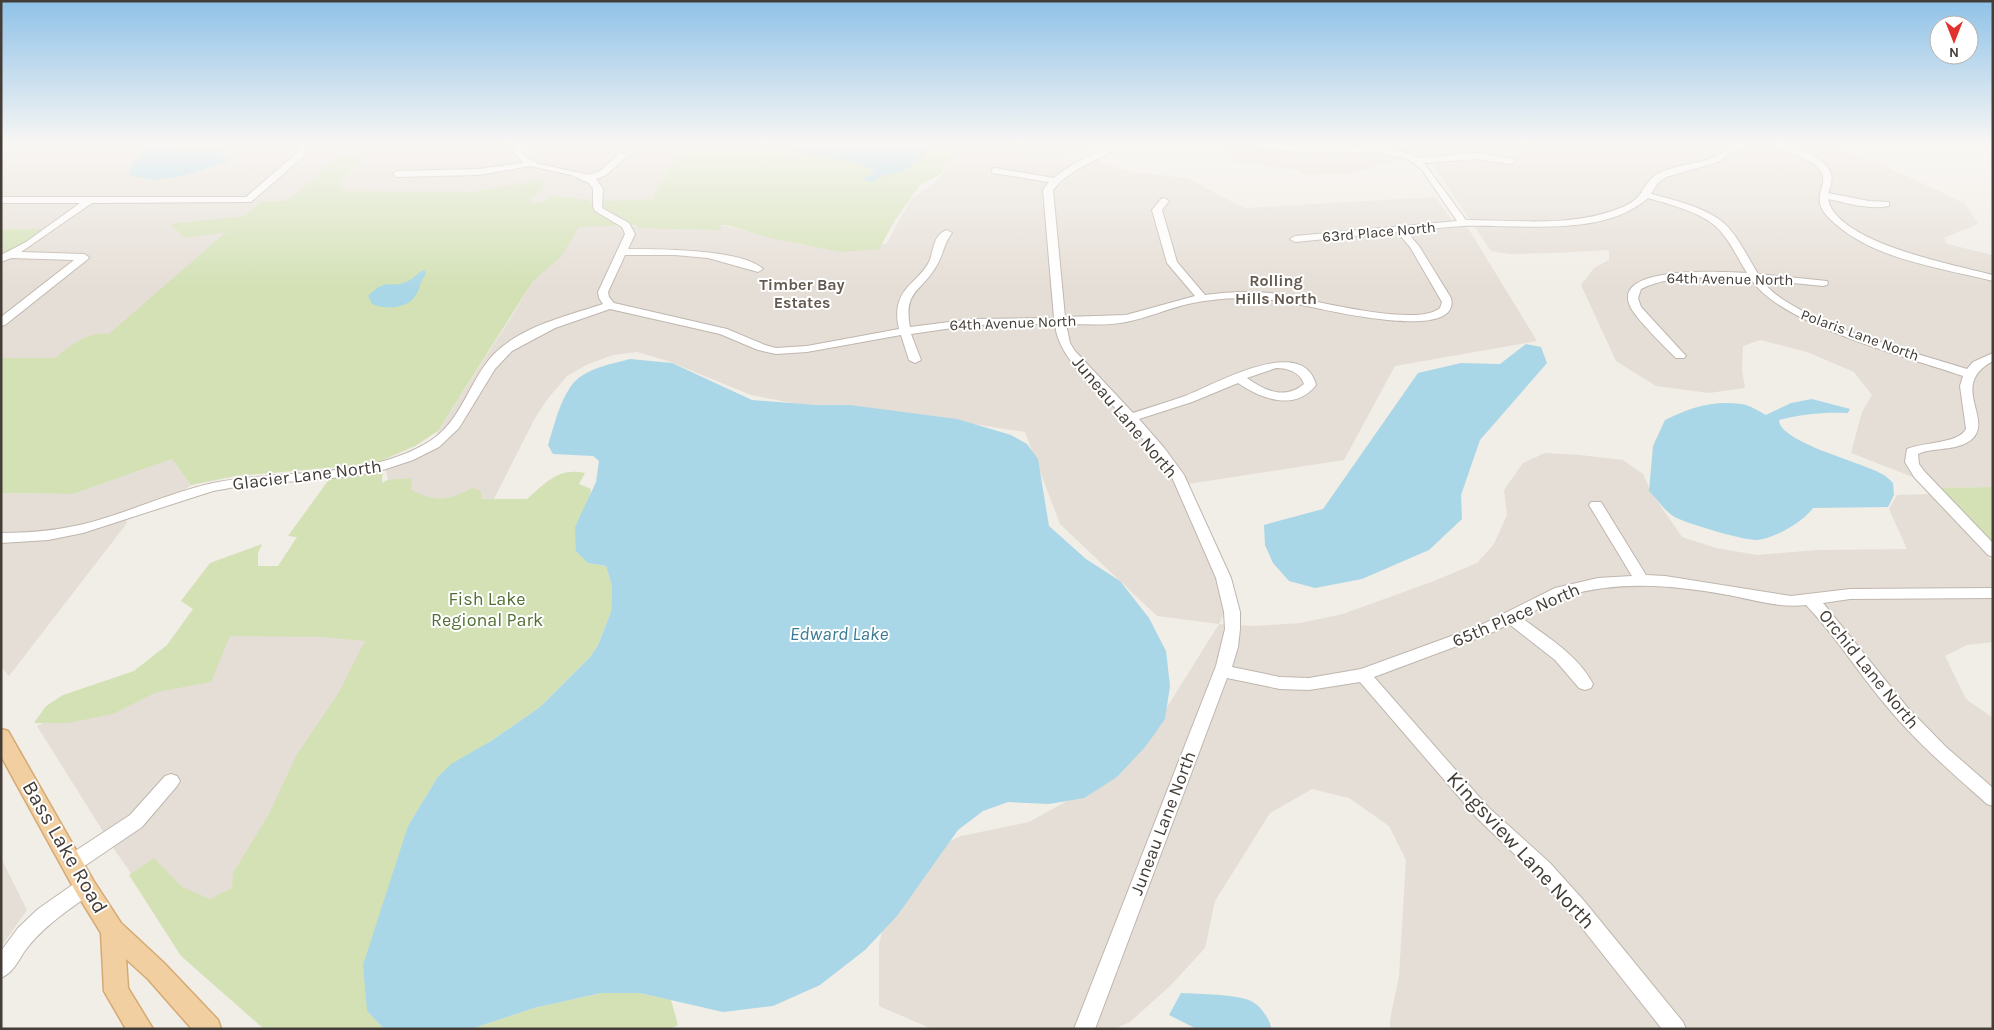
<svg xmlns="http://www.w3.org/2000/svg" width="1994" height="1030" viewBox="0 0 1994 1030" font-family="Karla,sans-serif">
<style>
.residential{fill:#e5ded6}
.green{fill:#d3e1b5}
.water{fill:#aad7e7}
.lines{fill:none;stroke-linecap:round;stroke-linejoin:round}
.minor-casing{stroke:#bfb6ae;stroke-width:2}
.major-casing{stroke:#d5aa72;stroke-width:3}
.minor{fill:#fff;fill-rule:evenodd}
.major{fill:#f2cfa0;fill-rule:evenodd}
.labels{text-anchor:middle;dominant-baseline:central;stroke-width:4;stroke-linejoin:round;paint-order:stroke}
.far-street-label{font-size:15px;fill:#443d37;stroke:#fff}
.far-neighbourhood-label{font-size:16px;font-weight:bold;fill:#655a4f;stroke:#fff}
.street-label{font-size:18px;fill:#443d37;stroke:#fff}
.park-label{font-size:18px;fill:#516f31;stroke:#fff}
.water-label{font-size:19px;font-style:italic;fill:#397a94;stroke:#fff}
.near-street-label{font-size:21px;fill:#443d37;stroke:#fff}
</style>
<rect width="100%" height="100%" fill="#f1ede7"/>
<!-- residential -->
<path class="residential" d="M1,144H683L652,202L512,203L82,358H1Z
M967,144H1002L1079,161L1045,185L1042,204L1055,205L1054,192L1056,188L1083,166L1096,161L1133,172L1187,178L1244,208L1435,197L1452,220L1468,228L1537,341L1395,366L1344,460L1175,486L1217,582L1223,602V616L1219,624L1255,626L1300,623L1343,614L1434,581L1477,563L1494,544L1507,515L1504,490L1523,463L1545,453L1580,455L1623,460L1643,474L1651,492L1682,537L1716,548L1757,555L1817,550L1907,549L1889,509L1897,495L1930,494L1993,562V642L1967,645L1945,656L1966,699L1993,718V1029H1390V1020L1399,976L1406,860L1389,826L1349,798L1312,789L1270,813L1215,901L1205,948L1171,985L1130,1022L1114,1029H932L879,1006V944L889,905L925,853L961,836L1029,822L1076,796L1159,720L1219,624L1157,616L1060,524L1025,432L909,414L823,409L751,395L668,361L637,352L613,355L586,365L567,376L546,401L534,420L494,499L407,498L392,495L383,460L433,443L438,431L512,316L566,226L720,225L805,245L854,247L886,244L911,199L933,184L942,175L953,147Z
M1211,144H1833L1867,158L1965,203L1978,224L1944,238L1947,244L1993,255V487L1941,488L1851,453L1862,412L1872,395L1854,372L1807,352L1760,340L1743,346L1742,370L1745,388L1709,393L1656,386L1616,361L1581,285L1594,268L1609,260V250L1553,253L1510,254L1491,251L1432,164L1420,158L1390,162L1347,174L1307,175L1293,169L1235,162Z
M172,459L191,485L184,490L125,511L127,523L9,676L1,667V493L73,494Z
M235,630L383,631L197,969L114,849L37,726Z
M1,858L27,910L1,947Z"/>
<!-- green -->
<path class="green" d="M355,144H371L372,146L338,185L343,191L474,192L541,179L543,184L540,191L530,199V203H541L552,196L588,200L589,202L652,199L676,157L668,144H989L954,149L941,174L920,185L895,220L879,249L841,252L771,238L725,225H718L722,230L639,228L636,225L579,227L561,257L533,281L438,431L415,446L383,460L382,483L387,480L412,478L411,490C436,502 448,501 472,488L481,491V499H527C545,483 559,467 585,473L579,484L591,489L589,500L575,527L588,563L606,566L612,586L611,612L598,645L590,657L540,707L437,778L408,826L367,1011L384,1029H264L181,956L129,875L154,858L182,887L210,899L232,888L233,873L269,814L296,756L339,692L365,641L323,637L230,636L211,682L157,692L113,714L68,723H34L46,706L63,695L134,671L167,645L193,609L181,601L210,563L262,544L258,553V566H278L297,537L288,536L338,467L236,476L191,485L172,459L73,494L1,493V358H56C69,345 91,331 109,334L226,232L185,238L170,224L238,217L246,215L262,201H285L292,197Z
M1013,144H1096L1095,148C1073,154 1050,159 1028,151C1023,149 1018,146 1013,144Z
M1,229H45L19,248L1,256Z
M1993,487V542L1941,488Z
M601,993H640L671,1000L678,1025L669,1029H471L534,1008Z"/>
<!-- water -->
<path class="water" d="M132,144H176L174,146L221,150L227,162L183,176L155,180L128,175L134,162L144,150Z
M761,144H929L930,148C923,155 915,164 906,169C895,177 887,169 874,182L864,180L865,177L872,175L876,171L857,163L784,150L766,149L767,147Z
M425,270L426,274C419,282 421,287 416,295C408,309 385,310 372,304L368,296C388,276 391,290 408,281C415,278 417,272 425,270Z
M1526,344L1541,347L1547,363L1480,440L1461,495L1462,519L1429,550L1362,579L1315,588L1289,581L1273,563L1265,545L1264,525L1323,509L1418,373L1461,363L1500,364Z
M630,359L672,363L752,400L816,405H850L957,419L1011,435L1027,444L1038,459L1049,526L1086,559L1120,581L1149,618L1166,651L1170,686L1165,719L1146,746L1117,777L1084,798L1049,804L1008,802L983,811L958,830L897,916L865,950L820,985L773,1006L723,1012L640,993H601L534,1008L471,1029H384L367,1011L363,965L408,826L437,778L451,764L491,741L540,707L590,657L598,645L611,612L612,586L606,566L588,563L576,551L575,527L596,482L599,461L593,456L553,454L548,445C554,426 559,403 571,386C583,369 611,364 630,359Z
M1812,399L1850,409L1848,413C1824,412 1802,414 1779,420C1779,442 1861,462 1880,473C1885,475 1889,479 1893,483L1894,495L1888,507L1813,508C1803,522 1775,538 1758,540C1745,541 1684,523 1673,516C1664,510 1656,498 1649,491L1653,446L1665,420C1689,408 1713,400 1741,404C1749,405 1759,411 1766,415L1791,403Z
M1181,993C1199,994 1236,994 1251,1001C1260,1005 1271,1020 1271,1029H1197L1169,1015Z"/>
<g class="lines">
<defs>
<path id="minor" d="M299,144H307L304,156L251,202L92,203L21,252L84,254L89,257L88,259L5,325L1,326V317L74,260L11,258L1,262V255L26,242L80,203H1V197H246L297,153Z
M516,144H524L522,153L529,159L539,164L589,175L600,171L620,153H626V157L606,175L596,179L603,189L602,208L629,223L635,234L628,249C658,249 742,249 763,269L758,272L708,258L675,255H625L608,292L609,297L614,303L727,329L765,345L776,348L807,346L899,329C897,320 896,311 899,302C904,285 921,278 929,262C934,251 933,234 947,230L952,233C943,245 944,253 937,265C922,292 903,290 910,327L973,319L1054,318L1043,190L1049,182L992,173V169L995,168L1054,178C1070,164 1107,144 1128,144L1076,170L1061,181L1053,190L1065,317L1126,315L1195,296L1167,263L1152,210L1161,199L1164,198L1169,201L1162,210L1177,262L1205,295C1227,292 1248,291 1270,293C1305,297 1415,329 1440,308L1442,302L1410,247L1397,232L1295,242L1290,239L1295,236L1457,221L1422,170L1408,159L1377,152L1307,153L1259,147L1255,144H1281L1307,147L1377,146L1414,155L1418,158L1475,153L1514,159L1515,161L1511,164L1475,159L1424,163L1466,220C1517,220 1577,228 1625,206C1642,198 1640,191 1651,179C1663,166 1695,165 1712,158C1725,153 1732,144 1746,144L1718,162L1666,177L1658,183L1651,194C1675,200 1700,206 1720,220C1735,230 1748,258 1758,274L1827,281L1828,283L1827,285L1823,286L1762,280C1788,320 1920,354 1967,369L1973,362L1993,353V361C1948,385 1994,419 1972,439C1960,450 1938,448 1923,452L1918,454L1919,464L1924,471L1993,543V557L1988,555L1914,477L1905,462L1907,449C1923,442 1958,444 1966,429L1960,386L1963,376C1911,358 1780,325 1751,279C1716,278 1673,273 1641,289L1638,298L1641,307L1686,356L1684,358H1676C1665,347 1635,318 1630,306C1611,264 1727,272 1747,273C1739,260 1732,245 1722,233C1707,213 1671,205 1648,198C1603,238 1519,224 1464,226C1445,227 1426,229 1406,231L1419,246L1451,298C1462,345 1314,307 1293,303C1259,297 1222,296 1188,304C1167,309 1147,318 1126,322C1107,326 1086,324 1066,324L1070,343L1075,351L1133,413C1151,407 1168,402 1185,396C1214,385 1303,333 1316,385C1295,412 1261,399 1238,383L1192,402L1139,419L1165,449L1184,475L1231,578L1240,612V629L1238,647L1232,667L1280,677L1309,678L1361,669L1479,626L1555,588L1598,578L1632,576L1589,505L1591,502H1601L1646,575L1665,576L1791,596L1850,589L1993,588V598L1850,599L1823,603L1907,707L1945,746L1993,788V806L1987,804C1951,772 1914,740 1884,703C1857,671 1835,635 1806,605C1779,608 1755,600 1728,595C1674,585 1619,580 1566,596C1551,600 1536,611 1522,618C1547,637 1578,655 1593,684L1591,688L1585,690L1579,688L1555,660L1509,624L1489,634L1374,677L1489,808L1550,863L1585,902L1683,1022L1686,1029H1662L1571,914L1536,875L1477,818L1360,682L1309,690L1280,689L1227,678L1095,1029H1074L1216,666L1225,629L1224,612L1216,578L1171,475L1132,425L1125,421L1124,417C1100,391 1058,360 1055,324L973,325L911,334L921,360L915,363L909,360L901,335L807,352L776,354L758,350L720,334L610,309L555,328L512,351L495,369L459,428L439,447L413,460L386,469L354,476L241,486L213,491L83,533L48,540L1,543V533C36,533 72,529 105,518C141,507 176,491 213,483C284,468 366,481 430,441C462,421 469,380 494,354C522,326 567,316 603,304L599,298L598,292L625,234L622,227L595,211L593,206V189L589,183L571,175L530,166L479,175L397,177L393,174L397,171L479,169L523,163L514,153ZM1276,368C1288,368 1300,372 1304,384C1285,400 1265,391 1247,378Z
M1769,144C1789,144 1823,153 1831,174C1833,181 1830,187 1828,193L1869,201L1889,202V206C1869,210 1847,203 1828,199C1836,243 1955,265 1993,275V281C1937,267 1868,259 1827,216C1809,196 1831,184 1820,170C1807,154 1784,155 1769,144Z
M171,774L177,776L180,781L177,786L142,827L80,869L73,871L66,869L64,863L66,857L130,815L165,776Z
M85,878L92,881L95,887L92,893C67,911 42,927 24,952C18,962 12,973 1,978V951L18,928L38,909L78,881Z"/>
<path id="major" d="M1,729L8,731L93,880L121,923L164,963L218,1020L221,1029H192L148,979L126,959L128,988L153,1029H126L104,991L101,933L77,894L1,756Z"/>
</defs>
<!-- minor casing -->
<use href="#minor" class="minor-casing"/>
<!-- major casing -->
<use href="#major" class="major-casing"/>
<!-- minor -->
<use href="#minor" class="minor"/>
<!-- major -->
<use href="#major" class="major"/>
</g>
<!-- sky -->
<linearGradient id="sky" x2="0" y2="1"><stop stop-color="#8fc2e8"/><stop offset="0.5" stop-color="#f9f7f4"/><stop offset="1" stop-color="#f9f7f4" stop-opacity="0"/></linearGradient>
<rect width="1994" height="288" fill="url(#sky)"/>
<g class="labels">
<!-- far-street labels -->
<g class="far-street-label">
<text transform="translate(1379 232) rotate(-5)">63rd Place North</text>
<text transform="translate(1730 279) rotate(1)">64th Avenue North</text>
<text transform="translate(1013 323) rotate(-2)">64th Avenue North</text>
<text transform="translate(1860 335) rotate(20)">Polaris Lane North</text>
</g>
<!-- far-neighbourhood labels -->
<g class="far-neighbourhood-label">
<text x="1276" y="280">Rolling<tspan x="1276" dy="18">Hills North</tspan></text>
<text x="802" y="284">Timber Bay<tspan x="802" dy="18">Estates</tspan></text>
</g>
<!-- street labels -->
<g class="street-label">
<text transform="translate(1125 417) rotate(50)">Juneau Lane North</text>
<text transform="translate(307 475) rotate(-7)">Glacier Lane North</text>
<text transform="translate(1516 615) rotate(-23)">65th Place North</text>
<text transform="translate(1869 669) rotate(51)">Orchid Lane North</text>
<text transform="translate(1163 823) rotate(-69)">Juneau Lane North</text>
</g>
<!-- park labels -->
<g class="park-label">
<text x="487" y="599">Fish Lake<tspan x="487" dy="21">Regional Park</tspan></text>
</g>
<!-- water labels -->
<g class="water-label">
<text x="839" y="634">Edward Lake</text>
</g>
<!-- near-street labels -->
<g class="near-street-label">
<text transform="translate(65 847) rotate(60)">Bass Lake Road</text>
<text transform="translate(1521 850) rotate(47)">Kingsview Lane North</text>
</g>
</g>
<!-- border -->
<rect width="1994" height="1030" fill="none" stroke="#443d37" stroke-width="5"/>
<!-- north arrow -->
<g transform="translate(1954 40) rotate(180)"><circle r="24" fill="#ffffff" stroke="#b4b1af"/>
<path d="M0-4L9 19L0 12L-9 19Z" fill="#e0322f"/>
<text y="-8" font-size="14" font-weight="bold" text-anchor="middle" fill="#443d37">N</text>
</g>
</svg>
